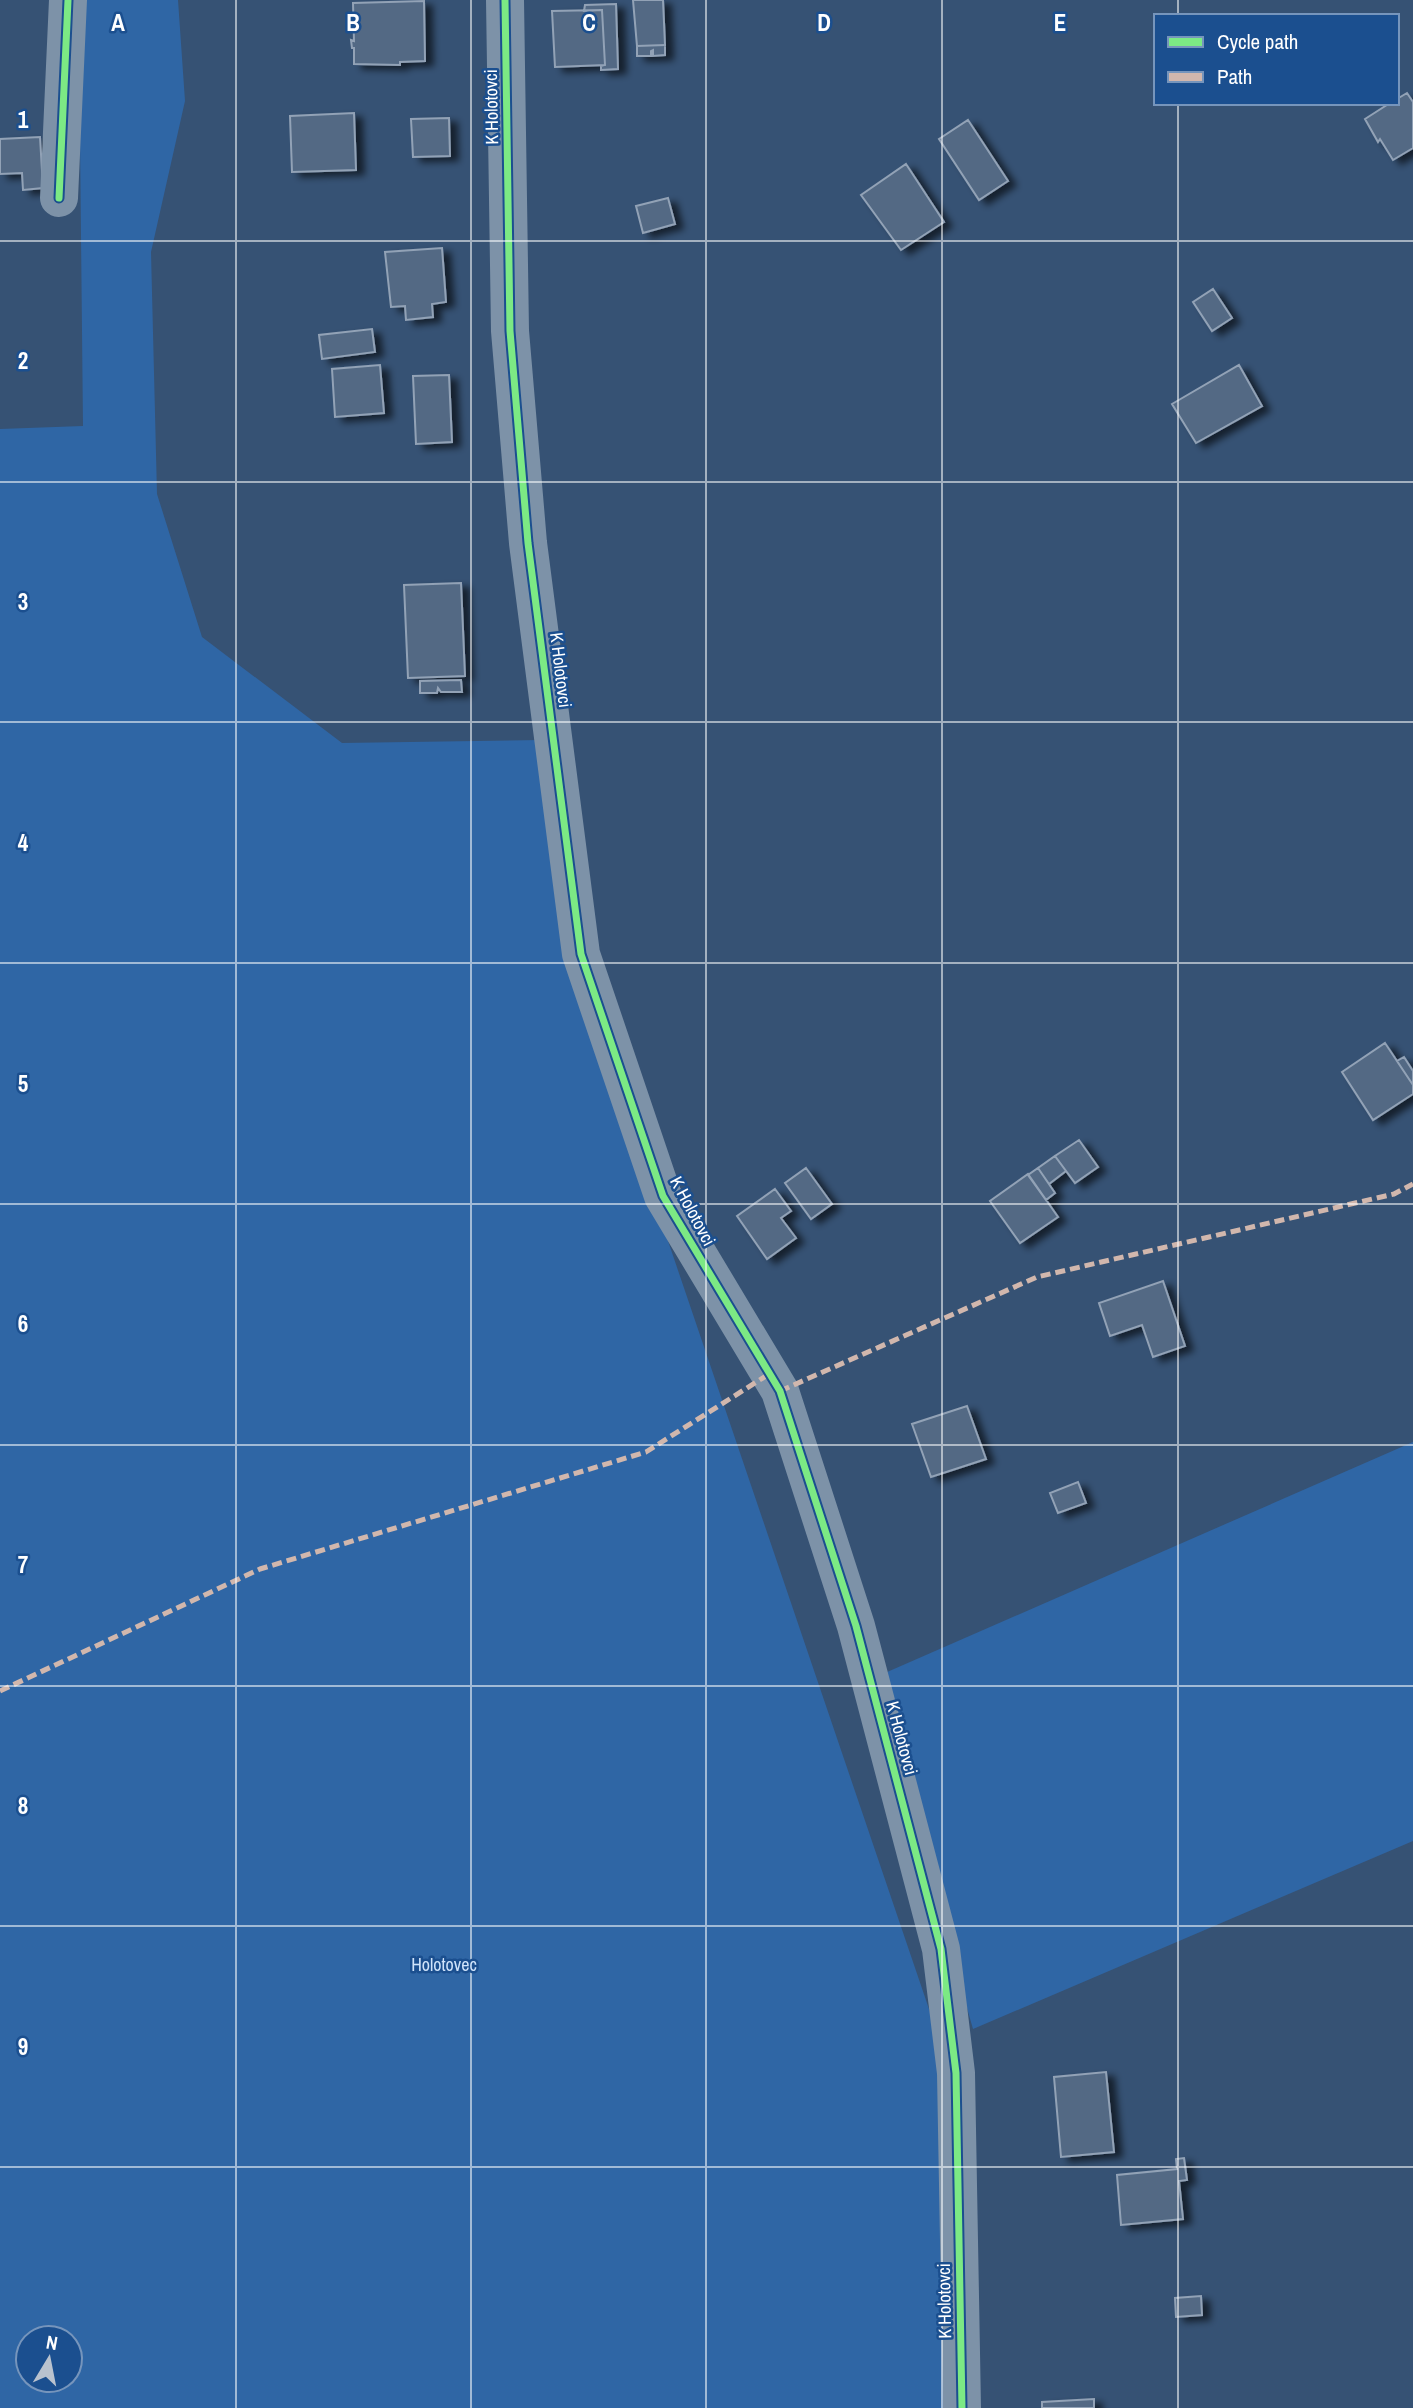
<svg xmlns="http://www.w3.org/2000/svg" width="1413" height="2408" viewBox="0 0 1413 2408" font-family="'Archivo Narrow',sans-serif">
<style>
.green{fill:#2f66a5;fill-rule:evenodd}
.building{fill:#526984;stroke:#92a2b6;stroke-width:2;filter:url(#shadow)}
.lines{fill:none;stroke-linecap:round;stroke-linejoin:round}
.street{stroke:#7d92a8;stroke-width:38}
.quiet{stroke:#d1b7ad;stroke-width:5;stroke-dasharray:10 5;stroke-linecap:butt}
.cycleway-casing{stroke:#1b4f8f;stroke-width:11}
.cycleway{stroke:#7ce984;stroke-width:7}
.grid{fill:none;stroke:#fff;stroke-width:2;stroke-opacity:0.55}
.labels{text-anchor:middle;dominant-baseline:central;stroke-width:5;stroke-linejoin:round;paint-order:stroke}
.street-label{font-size:18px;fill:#fff;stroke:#1b4f8f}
.park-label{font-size:18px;fill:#cfe3fa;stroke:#1b4f8f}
.grid-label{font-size:23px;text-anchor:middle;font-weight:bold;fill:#fff;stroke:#1b4f8f;stroke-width:5;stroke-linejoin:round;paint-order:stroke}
</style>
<defs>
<filter id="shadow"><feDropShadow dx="8" dy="4.5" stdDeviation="3.5" flood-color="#0009"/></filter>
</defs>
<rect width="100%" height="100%" fill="#365274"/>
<!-- green -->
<path class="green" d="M82,0H178L185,101L151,252L157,494L202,637L342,743L540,740L561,926L947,2062L948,2408H0V429L83,426L80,140ZM28,2338H70V2380H28Z
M1413,1442V1841L973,2029L920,1844L878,1676Z"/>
<!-- building -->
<path class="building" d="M633,0H663L665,45L637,46Z
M424,1L425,61L400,62V65L354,64V48H352L351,40L354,41L353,3Z
M616,4L618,69L601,70V66L605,65L602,10L584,11L585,5Z
M602,10L605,65L555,67L552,11Z
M665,45V55L653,56V50L651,51V56H637V46Z
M1407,93L1413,102V148L1393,160L1380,139L1378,142L1365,119L1390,103H1397V99Z
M354,113L356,170L292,172L290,116Z
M449,118L450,156L413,157L411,119Z
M968,120L1008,181L979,200L939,139Z
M40,137L43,188L23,190L22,173L0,174V139Z
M906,164L944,222L901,250L861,195Z
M668,198L675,224L643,233L636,206Z
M442,248L446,302L432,304L433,317L406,320L405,306L391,307L385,252Z
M1213,289L1232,318L1212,331L1193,302Z
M372,329L375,352L322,359L319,335Z
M380,365L384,413L335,417L332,369Z
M1239,365L1262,406L1196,443L1172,404Z
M449,375L452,442L416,444L413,376Z
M461,583L465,676L408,678L404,585Z
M461,680L462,692H441L438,688L437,693H420V681Z
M1385,1043L1413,1085V1094L1373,1120L1342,1072Z
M1404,1057L1413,1071V1085L1397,1061Z
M1079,1140L1098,1167L1075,1183L1055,1156Z
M1055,1156L1066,1171L1049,1184L1038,1168Z
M806,1168L832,1204L811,1219L785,1183Z
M1038,1168L1055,1193L1046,1200L1028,1175Z
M1028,1174L1058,1217L1020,1243L990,1201Z
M775,1189L791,1211L781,1218L796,1238L767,1259L737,1216Z
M1163,1281L1185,1346L1153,1357L1142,1325L1110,1336L1099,1303Z
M967,1406L986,1459L931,1477L912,1424Z
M1078,1482L1086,1503L1058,1513L1050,1493Z
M1106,2072L1114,2152L1061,2157L1054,2077Z
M1184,2158L1187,2180L1179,2181L1183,2219L1121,2225L1117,2175L1177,2169L1176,2159Z
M1201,2296L1202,2315L1176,2317L1175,2298Z
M1094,2399V2408H1042V2402Z"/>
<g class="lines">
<!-- street -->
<path class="street" d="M505,0L510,331L528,543L581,954L663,1196L780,1391L856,1626L941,1949L956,2073L962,2408
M59,198L68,0"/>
<!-- quiet -->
<path class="quiet" d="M780,1391L1037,1277L1394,1194L1413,1184
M0,1691L260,1569L646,1452L769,1374"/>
<defs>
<path id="cycleway" d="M505,0L510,331L528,543L581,954L663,1196L780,1391L856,1626L941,1949L956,2073L962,2408
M59,198L68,0"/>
</defs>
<!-- cycleway casing -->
<use href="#cycleway" class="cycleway-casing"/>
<!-- cycleway -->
<use href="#cycleway" class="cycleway"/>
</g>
<!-- grid -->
<path class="grid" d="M236,0V2408M471,0V2408M706,0V2408M942,0V2408M1178,0V16M1178,103V2408M0,241H1413M0,482H1413M0,722H1413M0,963H1413M0,1204H1413M0,1445H1413M0,1686H1413M0,1926H1413M0,2167H1413"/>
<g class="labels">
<!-- street labels -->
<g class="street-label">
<text transform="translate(491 107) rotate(-91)">K Holotovci</text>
<text transform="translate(561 670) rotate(83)">K Holotovci</text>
<text transform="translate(693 1211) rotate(62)">K Holotovci</text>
<text transform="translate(902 1738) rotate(75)">K Holotovci</text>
<text transform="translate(944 2301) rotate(-91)">K Holotovci</text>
</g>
<!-- park labels -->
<g class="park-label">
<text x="444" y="1964">Holotovec</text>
</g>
</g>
<g class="grid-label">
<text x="118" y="31">A</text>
<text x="353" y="31">B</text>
<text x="589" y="31">C</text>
<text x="824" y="31">D</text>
<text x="1060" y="31">E</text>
<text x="23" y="128">1</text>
<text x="23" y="369">2</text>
<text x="23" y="610">3</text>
<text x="23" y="851">4</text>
<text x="23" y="1092">5</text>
<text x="23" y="1332">6</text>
<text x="23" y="1573">7</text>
<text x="23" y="1814">8</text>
<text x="23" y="2055">9</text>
</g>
<!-- legend -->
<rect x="1154" y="14" width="245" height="91" fill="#1b4f8f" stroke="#7695bc" stroke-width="2"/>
<rect x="1168" y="37" width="35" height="10" fill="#7ce984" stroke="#7695bc" stroke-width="2"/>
<text x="1217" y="49" font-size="21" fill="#ffffff">Cycle path</text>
<rect x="1168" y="72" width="35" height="10" fill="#d1b7ad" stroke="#7695bc" stroke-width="2"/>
<text x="1217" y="84" font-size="21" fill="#ffffff">Path</text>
<!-- north arrow -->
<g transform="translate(49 2359) rotate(10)"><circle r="33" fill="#1b4f8f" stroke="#7695bc" stroke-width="2"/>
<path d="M0-5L12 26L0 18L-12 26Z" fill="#b9c2ce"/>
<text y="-10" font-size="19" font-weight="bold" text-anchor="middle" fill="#ffffff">N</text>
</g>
</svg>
